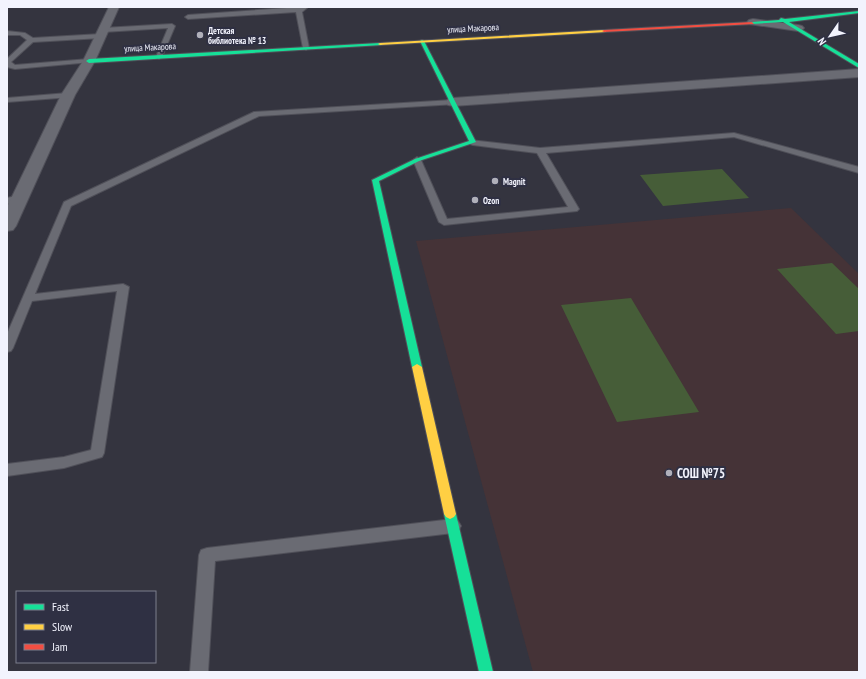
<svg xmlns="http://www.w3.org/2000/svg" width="866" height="679" viewBox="0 0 866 679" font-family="'PT Sans Narrow',sans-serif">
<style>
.education{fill:#453337}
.green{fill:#465d38}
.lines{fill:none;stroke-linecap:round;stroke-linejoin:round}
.lane-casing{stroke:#505059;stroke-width:2}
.street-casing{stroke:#505059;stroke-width:2}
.fast-casing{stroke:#505059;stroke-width:2}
.slow-casing{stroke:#505059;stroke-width:2}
.jam-casing{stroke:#505059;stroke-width:2}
.lane{fill:#6a6b73;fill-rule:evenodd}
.street{fill:#6a6b73;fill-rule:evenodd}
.fast{fill:#16e098;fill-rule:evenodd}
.slow{fill:#ffcf43;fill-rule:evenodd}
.jam{fill:#f24e42;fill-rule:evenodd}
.poi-dot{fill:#b0b0ba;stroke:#2f3043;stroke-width:1.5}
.labels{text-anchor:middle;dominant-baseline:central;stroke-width:4;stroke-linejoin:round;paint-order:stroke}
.far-street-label{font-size:9px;fill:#f2f3fd;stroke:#2f3043}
.far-poi-label{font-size:9px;font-weight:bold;fill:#f2f3fd;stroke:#2f3043;text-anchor:start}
.near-poi-label{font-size:13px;font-weight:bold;fill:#f2f3fd;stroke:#2f3043;text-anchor:start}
</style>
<rect width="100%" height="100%" fill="#34343f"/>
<!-- education -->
<path class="education" d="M791,208L859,274V672H533L416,241Z"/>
<!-- green -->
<path class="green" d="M722,169L749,198L663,206L640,175Z
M832,263L859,289V331L836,334L777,269Z
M631,298L699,412L617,422L561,305Z"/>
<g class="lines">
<defs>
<path id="lane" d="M301,7H308L302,12L309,48L306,50L303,48L296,12L188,19L185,17L188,15Z
M172,24L175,26L162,57L159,59L156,57L168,28L103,32L100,30L103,28Z
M7,31L25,33L33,38L101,34L104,36L101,38L33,42L11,62L15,65L89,59L91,60V62L15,69L7,67V59L27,40L20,35H7Z
M68,93L72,95L71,97L7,102V98Z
M453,100H456V104L259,116L71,206L35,294L123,284L129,287L104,453L102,457L64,468L7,476V464L64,457L91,450L117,291L32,301L13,348L11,351L7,352V334L64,202L254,112Z
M734,133L859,167V173L734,137L546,153L579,209L577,211L444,225L439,222L413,160L417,157L421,160L447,219L568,207L537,153L473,145L470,144L469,142L470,140L540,148Z
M20,195L23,196L25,198L23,200L7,204V198Z
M453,519L458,521L461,526L458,531L453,533L215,561L208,672H190L199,555L201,550L207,548Z"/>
<path id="street" d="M109,7H119L95,61L75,95L16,226L13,230L7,231V207L61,95L83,61Z
M753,19L798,25L802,26L804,28L802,30L798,31L749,24L747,22L749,20Z
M859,69V77L453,106L448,105L446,102L448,99L453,98Z"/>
<path id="fast" d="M859,11V13L789,22L859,64V68L783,22L752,24L750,23L752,22L779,20L781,18L785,19Z
M422,40L424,41L476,142L419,161L379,181L422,367L417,370L412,367L372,180L415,159L469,141L420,41Z
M380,43L382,44V45L89,63L86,61L89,59Z
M450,509L454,511L456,514L493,672H479L444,514L446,511Z"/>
<path id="slow" d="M604,30H606V32L380,45L378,44L380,43Z
M417,364L422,367L456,514L454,517L450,519L446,517L444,514L412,367Z"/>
<path id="jam" d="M752,22L754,24L604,32L602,31L604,30Z"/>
</defs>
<!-- lane casing -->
<use href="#lane" class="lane-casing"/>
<!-- street casing -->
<use href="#street" class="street-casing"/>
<!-- fast casing -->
<use href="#fast" class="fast-casing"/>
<!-- slow casing -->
<use href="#slow" class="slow-casing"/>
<!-- jam casing -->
<use href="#jam" class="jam-casing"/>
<!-- lane -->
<use href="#lane" class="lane"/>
<!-- street -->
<use href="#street" class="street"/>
<!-- fast -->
<use href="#fast" class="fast"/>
<!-- slow -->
<use href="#slow" class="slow"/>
<!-- jam -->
<use href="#jam" class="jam"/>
</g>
<!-- markers -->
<g class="poi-dot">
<circle cx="200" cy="35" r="4"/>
<circle cx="495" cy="181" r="4"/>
<circle cx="475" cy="200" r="4"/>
<circle cx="669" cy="473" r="4"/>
</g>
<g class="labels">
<!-- far-street labels -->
<g class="far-street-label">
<text transform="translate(473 28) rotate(-3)">улица Макарова</text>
<text transform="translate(150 47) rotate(-3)">улица Макарова</text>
</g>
<!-- far-poi labels -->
<g class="far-poi-label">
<text x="208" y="30">Детская<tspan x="208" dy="10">библиотека № 13</tspan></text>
<text x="503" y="181">Magnit</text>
<text x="483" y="200">Ozon</text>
</g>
<!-- near-poi labels -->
<g class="near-poi-label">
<text x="677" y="473">СОШ №75</text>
</g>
</g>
<!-- border -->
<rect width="866" height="679" fill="none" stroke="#f2f3fd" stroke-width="16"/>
<!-- legend -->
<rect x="16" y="591" width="140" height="72" fill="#2f3043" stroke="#7d7e8d"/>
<rect x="24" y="604" width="20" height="6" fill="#16e098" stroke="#7d7e8d"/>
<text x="52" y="611" font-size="12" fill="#f2f3fd">Fast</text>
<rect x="24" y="624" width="20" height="6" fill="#ffcf43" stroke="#7d7e8d"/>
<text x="52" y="631" font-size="12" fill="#f2f3fd">Slow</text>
<rect x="24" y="644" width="20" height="6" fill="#f24e42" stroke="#7d7e8d"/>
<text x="52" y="651" font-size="12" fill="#f2f3fd">Jam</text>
<!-- north arrow -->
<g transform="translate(830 36) rotate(236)" stroke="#2f3043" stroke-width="3" paint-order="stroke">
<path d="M0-3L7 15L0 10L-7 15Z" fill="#f2f3fd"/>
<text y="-6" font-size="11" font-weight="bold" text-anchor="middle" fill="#f2f3fd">N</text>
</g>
</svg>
